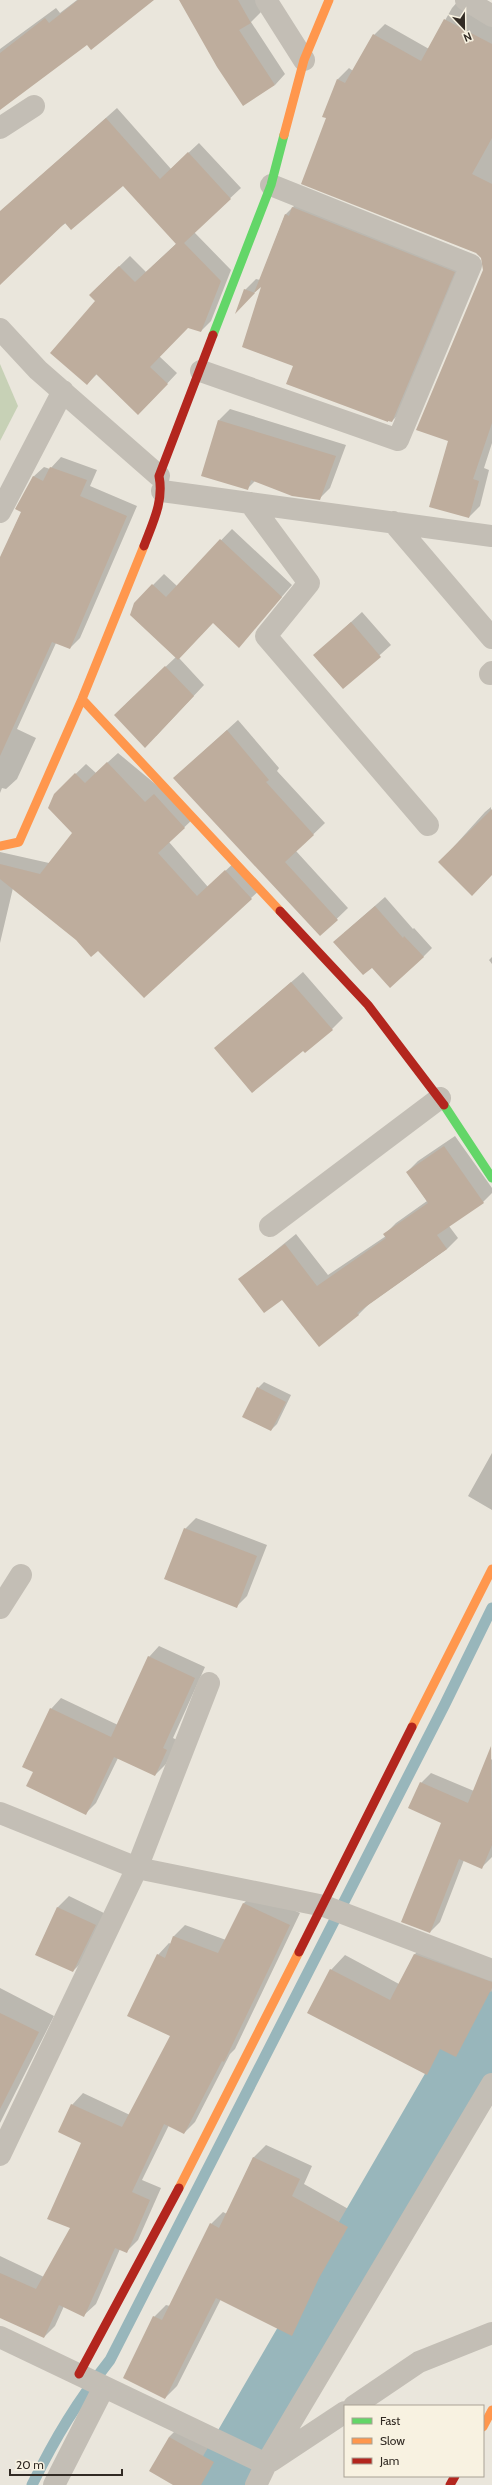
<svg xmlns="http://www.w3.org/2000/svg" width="492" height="2485" viewBox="0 0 492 2485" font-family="Cabin,sans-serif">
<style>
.green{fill:#c7d1b6}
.shadow{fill:#0003}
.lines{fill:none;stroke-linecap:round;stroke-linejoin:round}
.stream{stroke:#98b6bb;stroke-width:11}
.river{stroke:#98b6bb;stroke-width:67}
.building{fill:#bead9d}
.street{stroke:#c3beb5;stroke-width:22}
.fast{stroke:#63d668;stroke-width:9}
.slow{stroke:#ff974d;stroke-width:9}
.jam{stroke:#b3261e;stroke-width:9}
</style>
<rect width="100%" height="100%" fill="#eae6dc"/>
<!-- green -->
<path class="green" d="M0,364L18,406L0,441Z"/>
<!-- shadow -->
<path class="shadow" d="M77,0H153L87,43L0,108V49L56,8L60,13Z
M180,0H258L256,2L261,12L251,22L285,74L275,85Z
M459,0L492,13V195L324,116L338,79L349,68L353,71L374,35L385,24L429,49L452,8Z
M117,108L171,169L199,143L241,188L194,232L231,270L211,321L201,331L188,327L159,356L177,373L149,403L97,374L87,384L101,284L130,256L146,272L177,243L123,185L0,267V212Z
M304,196L465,261L403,410L392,421L294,365L263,284L237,310L245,290L256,279L260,280L285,215Z
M492,266V443L484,468L489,470L480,506L469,517L449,440Z
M230,409L346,445L330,488L319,499L255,481L247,489L219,420Z
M61,457L97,470L90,486L137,506L80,638L70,648L56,643L17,729L36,738L17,779L6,789L2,788L0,793V559L22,511L33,477L44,467L50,469Z
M232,529L292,585L239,646L213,622L179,658L204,685L156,736L126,704L176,657L135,603L164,574L177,586Z
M362,612L391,645L343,688L315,655Z
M238,720L279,768L277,771L325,823L296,851L348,908L321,934L174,778Z
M118,753L195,817L169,842L208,887L236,861L262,888L251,898L99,949L77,939L13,888L0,943V852L49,863L74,833L54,795L86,764L96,773Z
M491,807L492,874L440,862L485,812Z
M385,897L413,929L414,928L432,948L423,957L344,933Z
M492,957V964L489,960Z
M303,972L343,1018L332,1029L305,1052L303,1049L215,1048Z
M455,1136L492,1188V1193L483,1202L449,1226L458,1238L447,1249L369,1304L358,1315L282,1298L240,1279L296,1234L328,1275L386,1236L385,1234L396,1223L427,1201L407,1172L418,1161Z
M264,1382L291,1395L277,1424L271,1430L258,1388Z
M492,1453V1510L468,1496Z
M196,1518L267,1545L247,1596L236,1607L185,1529Z
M159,1646L205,1667L173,1738L177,1740L166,1764L155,1775L118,1758L96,1803L86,1813L34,1771L51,1709L61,1698L118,1725L149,1657Z
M492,1759V1857L482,1867L464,1860L440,1922L430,1932L443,1823L421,1783L431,1773L474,1791L484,1767Z
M255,1892L300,1913L235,2049L230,2054L195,2122L184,2133L169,2125L142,2180L161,2188L138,2240L126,2252L120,2249L96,2304L84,2315L64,2306L55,2326L44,2337L0,2317V2256L44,2277L71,2228L82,2142L72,2105L83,2093L130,2115L171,2036L158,1955L169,1943L171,1944L174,1936L185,1925L226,1940L244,1903Z
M69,1896L106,1914L84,1960L73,1971L36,1954L58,1907Z
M429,1940L492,1963V2000L470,2042L456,2056L446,2051L441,2060L427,2074L331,1970L345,1955L399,1984L415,1954Z
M0,1988L54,2016L0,2123Z
M266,2145L312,2166L304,2184L359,2215L331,2264L304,2322L292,2334L221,2299L177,2386L165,2398L154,2317L166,2305L170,2306L211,2224L223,2212L227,2214L253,2158Z
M180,2426L225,2451L205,2485H175L169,2437Z"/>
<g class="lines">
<!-- stream -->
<path class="stream" d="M32,2485C56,2436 77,2402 110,2360L445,1704L492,1608"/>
<!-- river -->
<path class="river" d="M225,2485L492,2025"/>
</g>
<!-- building -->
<path class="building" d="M78,0H154L91,50L87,45L0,110V53L45,18L49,23Z
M179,0H238L251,23L239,30L275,85L243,106L217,67Z
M444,19L492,44V138L472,174L492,184V423L473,479L479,481L469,518L429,507L448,441L416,430L483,270L481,258L476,253L301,184L326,118L322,117L337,79L345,83L373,34L421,61Z
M106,118L160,179L188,152L231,199L184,243L221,281L201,332L188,328L150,367L168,384L138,415L96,374L87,385L50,353L95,301L89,295L119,266L135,282L176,244L123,186L71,230L65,223L0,285V211Z
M292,207L455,272L392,422L388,421V422L286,384L293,366L242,347L261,287L254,293L285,214L289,216Z
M244,289L255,293L235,314Z
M218,420L336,456L320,500L292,496L251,480L248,490L201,476Z
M50,467L87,480L80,496L127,516L70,649L52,642L0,756V557L21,512L15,509L33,476L43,481Z
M220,539L282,597L239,648L213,623L178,660L130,615L134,603L152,584L166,597Z
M351,622L381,657L343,689L313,655Z
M165,666L194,696L145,748L114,715Z
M227,730L269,780L266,782L314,835L285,862L338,920L320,936L173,778Z
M107,762L145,802L154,794L185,828L158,853L197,896L225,870L252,899L144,998L98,951L91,957L76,940L0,879V864L40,874L72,833L48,808L54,794L75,773L85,783Z
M492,809V875L472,896L438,862Z
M375,906L403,938L404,936L424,957L390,988L372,968L363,975L333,942Z
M291,982L333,1030L305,1053L303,1051L252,1093L214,1048Z
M444,1146L484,1203L437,1235L447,1249L357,1313L359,1315L319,1347L282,1300L264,1313L238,1279L285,1244L317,1286L386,1238L383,1234L428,1203L406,1172Z
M257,1387L286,1402L271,1431L242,1417Z
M184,1528L257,1556L237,1608L164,1579Z
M148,1656L195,1678L163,1748L167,1750L155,1776L114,1757L86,1815L26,1786L33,1772L22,1767L50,1708L111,1737Z
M491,1746L492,1845L482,1869L459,1859L430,1933L401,1922L441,1823L408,1808L420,1782L468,1803Z
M243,1903L290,1925L224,2062L222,2061L184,2134L164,2124L132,2192L150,2200L127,2253L115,2248L84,2317L59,2305L44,2338L0,2318V2273L36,2289L70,2228L47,2219L81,2143L58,2132L71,2104L122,2127L170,2036L127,2016L157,1954L165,1958L173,1936L218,1953Z
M57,1907L96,1925L73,1972L35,1955Z
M414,1954L492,1982V1988L456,2057L440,2049L427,2075L307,2013L330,1969L390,2000Z
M0,2013L39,2032L0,2109Z
M253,2157L300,2179L292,2196L348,2227L319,2278L292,2336L216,2298L165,2399L123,2378L153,2316L162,2320L210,2223L219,2228Z
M169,2437L214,2462L201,2485H173L149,2471Z"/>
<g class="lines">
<!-- street -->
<path class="street" d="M266,0L304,60
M466,0L492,16
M0,128L34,106
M0,329L38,370L159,476
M201,371L398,440L471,265L271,185
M162,491L492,536
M250,503L309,583L266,636L428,825
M0,512L63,391
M393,522L492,638
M490,674L492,672
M270,1226L440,1098
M0,1608L21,1575
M0,1813L137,1868L324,1906L492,1970
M0,2155L137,1868L209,1683
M0,2337L266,2464
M354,2406L419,2362L492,2333
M271,2461L345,2412
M54,2485L104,2387
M256,2485L266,2464L492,2084"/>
<!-- fast -->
<path class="fast" d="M213,335L271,185L284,135
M444,1105L492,1178"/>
<!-- slow -->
<path class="slow" d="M284,135L304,60L329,0
M82,699L280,911
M0,846L19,842L82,699L144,546
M412,1727L492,1569
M179,2188L299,1952
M483,2427L492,2410"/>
<!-- jam -->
<path class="jam" d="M144,546C153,522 164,501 159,476L213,335
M280,911L368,1005L444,1105
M299,1952L412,1727
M79,2374L179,2188
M450,2485L455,2476"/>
</g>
<!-- legend -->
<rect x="344" y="2405" width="140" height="72" fill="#f8f2e1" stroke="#a9a295"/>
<rect x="352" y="2418" width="20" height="6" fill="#63d668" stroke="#a9a295"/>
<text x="380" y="2425" font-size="12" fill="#322b24">Fast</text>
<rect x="352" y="2438" width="20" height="6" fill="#ff974d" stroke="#a9a295"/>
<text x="380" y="2445" font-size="12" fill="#322b24">Slow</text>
<rect x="352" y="2458" width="20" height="6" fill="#b3261e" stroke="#a9a295"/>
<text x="380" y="2465" font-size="12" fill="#322b24">Jam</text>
<!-- north arrow -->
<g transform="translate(464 28) rotate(158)" stroke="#f8f2e1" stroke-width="3" paint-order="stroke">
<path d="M0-3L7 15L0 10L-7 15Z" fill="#322b24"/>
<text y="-6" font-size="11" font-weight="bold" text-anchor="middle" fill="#322b24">N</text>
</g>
<!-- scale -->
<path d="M10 2469v6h112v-6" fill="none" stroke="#322b24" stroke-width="2"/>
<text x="16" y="2469" font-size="12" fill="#322b24" stroke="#f8f2e1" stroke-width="3" paint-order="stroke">20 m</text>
</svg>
